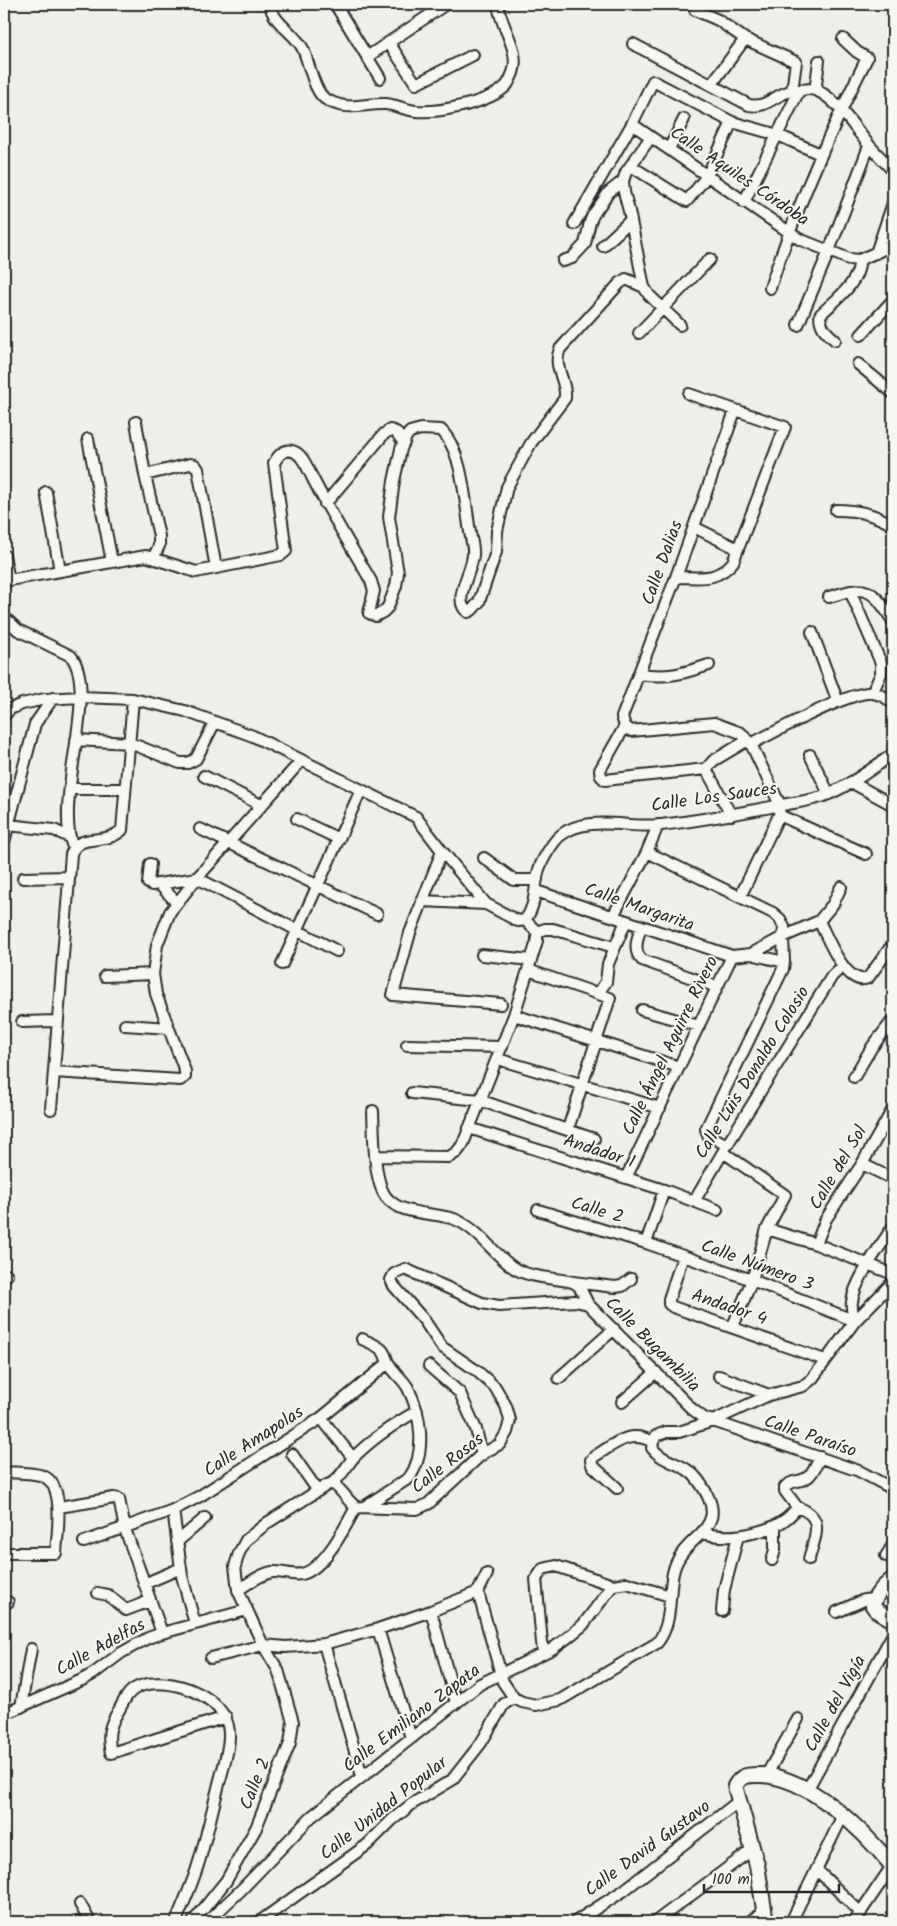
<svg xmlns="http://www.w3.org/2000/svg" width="897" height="1926" viewBox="0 0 897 1926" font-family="Kalam,sans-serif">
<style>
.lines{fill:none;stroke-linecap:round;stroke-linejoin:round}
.street-casing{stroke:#2b2b2b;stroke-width:14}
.secondary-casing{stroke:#2b2b2b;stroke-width:18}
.street{stroke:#f6f6f2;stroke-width:10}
.secondary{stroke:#f6f6f2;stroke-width:14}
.labels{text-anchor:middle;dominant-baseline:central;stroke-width:4;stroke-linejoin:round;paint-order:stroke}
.street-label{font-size:18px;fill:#2b2b2b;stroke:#f6f6f2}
</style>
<rect width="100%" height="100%" fill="#eeeeea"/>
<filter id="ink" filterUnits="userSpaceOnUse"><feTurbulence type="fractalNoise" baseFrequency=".02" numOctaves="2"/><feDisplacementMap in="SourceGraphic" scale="10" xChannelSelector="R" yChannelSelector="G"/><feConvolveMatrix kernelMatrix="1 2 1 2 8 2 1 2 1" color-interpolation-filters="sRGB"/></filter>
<g filter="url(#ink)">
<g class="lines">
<defs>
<path id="street" d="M270,4C273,24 295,32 303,49C309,62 314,94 327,100C349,112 363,103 386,104C396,105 406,110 416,111C439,113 489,103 506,86C509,83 511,77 513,73C521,49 500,27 498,4
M335,4L380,78
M695,10L718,20L745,39L796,62L792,91
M389,43L416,84L473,55
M633,44L749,105C767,109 776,93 792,91C798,90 810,88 815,90C836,97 855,129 869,145C877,154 885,162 893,171
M367,57L446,4
M711,85L745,39
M818,91L816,84L819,61
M632,124L799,239L849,259L859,260L893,245
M669,149L684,119
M631,166L687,201L707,176L732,122
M623,181L624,192L629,211L644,287L649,295L680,325
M744,202L799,91
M574,224L632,124L653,81L732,122L778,135L820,154
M603,246L631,220
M876,253L893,203
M563,261L572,258L585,244L590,222L593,215L609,192L623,181L626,172L651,137
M770,288C796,208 829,133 867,58L857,52L843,39
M798,325L829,251L869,146
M639,333L710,259
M861,335L893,300
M835,340C826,332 820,327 820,315C834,301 861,282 859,260
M858,364L893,393
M136,422L145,475L159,536V546L153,558
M88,439L112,562
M145,475L190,464L195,465L198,469L216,568
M46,492L60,571
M325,504L384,434L390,430L396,432L404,443
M836,510C858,510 874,514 893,525
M694,527L738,549
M4,555L9,580
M676,577C701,577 716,582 733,562L785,427L689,394
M4,583L9,580L146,556L196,572L281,555L286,551L274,463C278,456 284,447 295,452C303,456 308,469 312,477C330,513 351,546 371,581L374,591L369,613L376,616L383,612L388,607L396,586L398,573L389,517L394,481L401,449L406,437L410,432L421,429L441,430C463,451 465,503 470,532C471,540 474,548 473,555C472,572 451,601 468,612L472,610L479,602L496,552L497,531L507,487L531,443L565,398C567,380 552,367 560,349L620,283L626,279L644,287
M850,591L881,663V674L872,693
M829,597C868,585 871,587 893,621
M4,617L18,630L71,656C100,693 53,800 73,847
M812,632L838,702
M639,674C668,678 681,674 709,665
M4,716L10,709L22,704L45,699L80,697L133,699L185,711L253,736L416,817L442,851L486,904L518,921L525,920
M625,726L622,717L676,577L735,411
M625,726L631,731L714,723L741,733L751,744L780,805L779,815L866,854
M625,726L600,770L601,776L605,780L706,769
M76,740L130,743L180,763H188L196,759L215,722
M751,744C775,732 851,690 873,693C881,694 887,698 893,703
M810,755L829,794
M706,769L731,815
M706,769L713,761L748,740
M204,776L261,805
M851,782L893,805
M71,789H125
M297,819L339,839
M8,825L54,830L69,837
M200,829L377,914
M4,842L35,724L53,698
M442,851L410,933L393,995L501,1004
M647,852L773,913L780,919L784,927L783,937L784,962L783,969L706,1129L708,1135L727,1145
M484,858L514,880H537
M150,864L148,883L152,885L197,878L337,951
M23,878L69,877
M159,884L177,903
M536,891L732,956L751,954L783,937L819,921L833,904L841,887
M740,897L779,815
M422,901L486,904
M613,916L647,852L658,825
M525,920C536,906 534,890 538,873C540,863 553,841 561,835C587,814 631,829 661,825C702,820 741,813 781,805C797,802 814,801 829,794C852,784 873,768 893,754
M819,921C827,936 846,988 868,978L893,944
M641,926C638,938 632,950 642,960L717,987
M537,932L545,929H553L614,947
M751,954L784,962
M482,955L531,960
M282,964L361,790
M528,970L610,998L568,1129
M105,976L153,974
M598,993L606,982L608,964L626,921
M642,1010L699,1026
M514,1015L679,1067
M22,1022L56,1021
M125,1025L169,1028
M407,1045L502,1047
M498,1059L660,1108
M54,1072L180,1080L185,1077V1071L156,994L153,974L157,945L170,912L197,878L301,761
M854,1077L872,1047L893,1020
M412,1093L479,1100L594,1139
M51,1109L71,854C80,831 103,847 122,830L133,699
M373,1111C374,1132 373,1180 386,1197C401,1216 434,1212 454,1219C478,1228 493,1254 514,1268C530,1278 555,1278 573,1282L579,1286L588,1304
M469,1128L664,1190L717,1210
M723,1152L785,1195L767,1229L752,1280L733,1326
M375,1156L449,1157L457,1152L463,1144L514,1015L537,941V932L525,920
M862,1164L893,1179
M626,1178L732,956
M695,1200L727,1145L832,976L843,966
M538,1210L646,1243L752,1280L855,1321
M767,1229L816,1244L893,1274
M646,1243L664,1190
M816,1244L826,1219L862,1164L893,1109
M683,1256L669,1299V1304L673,1307L825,1360
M4,1275H7
M573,1282L615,1287L622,1286L631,1279
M855,1321C853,1314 851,1309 852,1302C854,1281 881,1245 893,1227
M362,1339C368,1342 377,1345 382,1350C386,1354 386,1360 389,1364C394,1373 403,1379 408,1388C421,1414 427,1453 409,1478L364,1507
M429,1366L460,1393L476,1429L482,1455
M719,1376L769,1395
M559,1378L614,1329
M622,1402L656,1372
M321,1418L353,1458
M292,1454L318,1491
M4,1472C16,1473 31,1472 43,1476C66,1485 57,1534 56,1553H4
M333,1484C343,1490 346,1500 356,1507L417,1509L428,1504L482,1454L500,1444L507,1432L510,1420L506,1406L495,1387L477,1371L442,1347L424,1320L394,1286L391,1280L394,1274L405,1269L482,1303L499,1306L575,1301L588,1304L692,1409L704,1418L859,1471L893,1489
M617,1488L592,1465L591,1460L595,1456C615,1444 629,1429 653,1442
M59,1507L114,1498L119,1499L125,1529L162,1633
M797,1507C826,1517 815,1536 809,1559
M173,1510L182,1576L195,1624
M703,1533C730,1541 781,1533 797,1507L785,1491V1487C792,1479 802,1483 809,1476C814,1472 817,1463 820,1457
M84,1542L173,1510L200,1496L321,1418L388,1363
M177,1542L205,1518
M886,1556L893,1545
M772,1560L775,1550V1526
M144,1584L181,1568
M613,1585L627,1583L670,1596
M238,1590C248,1584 260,1574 272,1572C282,1571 291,1576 302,1574C324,1569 346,1526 356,1507
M478,1592L503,1682L514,1698L522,1702L536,1705L560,1700L657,1643C673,1624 668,1596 673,1573C682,1531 737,1533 698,1480C685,1462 664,1464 652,1448L653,1442L656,1436L666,1432H679L713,1421L769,1395L803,1386L812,1379L855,1321L893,1282
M478,1592L487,1574
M98,1593L108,1595L126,1610L150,1601
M4,1602H8
M431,1611L456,1703
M722,1611L724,1590L738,1536
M837,1612L864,1600L874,1599
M378,1629L411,1738
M324,1644L362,1776
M543,1653L536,1579L543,1569L556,1566L613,1585
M211,1658L263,1645L286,1647L324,1644L378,1629L431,1611L478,1592
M21,1707L31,1649
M4,1714L82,1680L93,1674L121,1653L148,1638L162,1633L247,1610
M767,1774L798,1719
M807,1790L893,1634
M817,1870L861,1913
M80,1904L90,1922
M176,1922C183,1903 192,1885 198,1865C206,1839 212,1811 219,1784C223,1768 230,1748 229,1732C227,1696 168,1674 138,1687C128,1691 124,1701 119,1710C109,1726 107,1735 111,1753L226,1717
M193,1922L226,1881L256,1828L290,1743L293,1722L278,1670L263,1645L238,1590L235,1566L239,1553L246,1540L267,1523L327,1485C339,1482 346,1466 354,1457C373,1438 394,1424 417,1411
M207,1922L241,1890L311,1817L480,1684L552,1649L567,1638L583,1625L613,1585
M259,1922L367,1845L392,1820L412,1804L452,1780L481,1743L504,1704L514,1698
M575,1922L623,1891L739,1801
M655,1922L753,1849
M749,1922L766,1910
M791,1922L843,1815
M854,1922L892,1866"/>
<path id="secondary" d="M893,1579C884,1586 875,1594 873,1606L877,1611L893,1620
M766,1922L757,1865L735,1786C741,1776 746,1775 757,1775C806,1773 865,1832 893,1867"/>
</defs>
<!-- street casing -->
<use href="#street" class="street-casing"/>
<!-- secondary casing -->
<use href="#secondary" class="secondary-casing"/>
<!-- street -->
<use href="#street" class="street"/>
<!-- secondary -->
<use href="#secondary" class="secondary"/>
</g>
</g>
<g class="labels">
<!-- street labels -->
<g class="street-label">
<text transform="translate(739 177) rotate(34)">Calle Aquiles Córdoba</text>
<text transform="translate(663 563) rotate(-70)">Calle Dalias</text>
<text transform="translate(714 798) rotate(-8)">Calle Los Sauces</text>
<text transform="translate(639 908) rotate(19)">Calle Margarita</text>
<text transform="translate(671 1046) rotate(-64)">Calle Ángel Aguirre Rivero</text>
<text transform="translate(753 1073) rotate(-58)">Calle Luis Donaldo Colosio</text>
<text transform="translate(599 1152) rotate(18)">Andador 1</text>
<text transform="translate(839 1168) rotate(-59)">Calle del Sol</text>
<text transform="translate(597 1211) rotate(17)">Calle 2</text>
<text transform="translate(757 1266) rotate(20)">Calle Número 3</text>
<text transform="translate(729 1308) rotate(19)">Andador 4</text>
<text transform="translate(652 1345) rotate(45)">Calle Bugambilia</text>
<text transform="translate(810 1437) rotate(19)">Calle Paraíso</text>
<text transform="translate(254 1442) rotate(-33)">Calle Amapolas</text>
<text transform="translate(448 1464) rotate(-38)">Calle Rosas</text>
<text transform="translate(101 1648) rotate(-29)">Calle Adelfas</text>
<text transform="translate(836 1704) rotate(-61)">Calle del Vigía</text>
<text transform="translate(412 1719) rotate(-37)">Calle Emiliano Zapata</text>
<text transform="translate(256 1784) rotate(-68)">Calle 2</text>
<text transform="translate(384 1809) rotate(-38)">Calle Unidad Popular</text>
<text transform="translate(648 1849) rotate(-36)">Calle David Gustavo</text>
</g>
</g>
<!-- margin -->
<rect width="897" height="1926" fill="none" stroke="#f6f6f2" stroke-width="20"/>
<rect x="10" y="10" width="877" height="1906" fill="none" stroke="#2b2b2b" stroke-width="2" filter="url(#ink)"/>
<!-- scale -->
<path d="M704 1884v8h135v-8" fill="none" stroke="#2b2b2b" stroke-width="2.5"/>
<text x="712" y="1884" font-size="15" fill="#2b2b2b" stroke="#f6f6f2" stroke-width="4" paint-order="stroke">100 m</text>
</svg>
